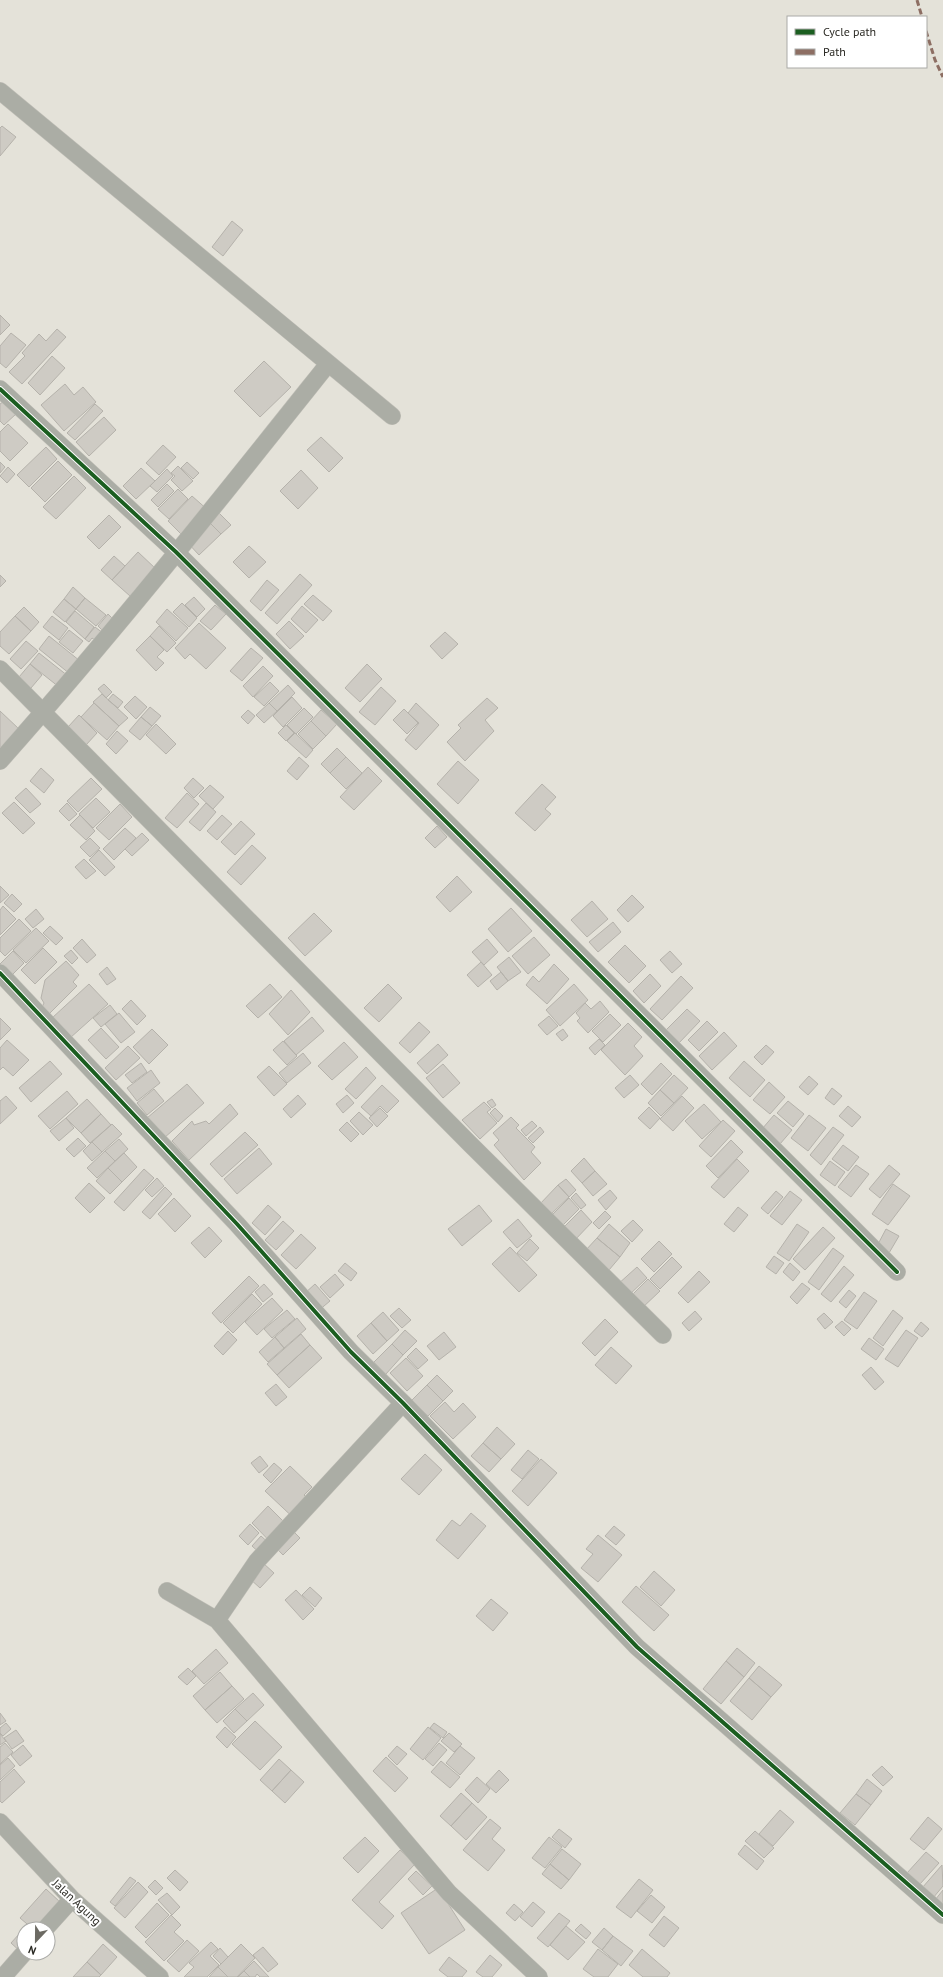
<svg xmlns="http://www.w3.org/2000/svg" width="943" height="1977" viewBox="0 0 943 1977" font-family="'PT Sans',sans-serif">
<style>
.building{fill:#cecbc4;stroke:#b5b2ab}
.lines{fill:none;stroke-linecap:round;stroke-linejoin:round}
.street-casing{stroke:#c2c0b9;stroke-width:18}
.street{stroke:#abada5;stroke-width:17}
.quiet{stroke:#8d6e63;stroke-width:3;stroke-dasharray:6 3;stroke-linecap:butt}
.cycleway-casing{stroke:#fff;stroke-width:6}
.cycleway{stroke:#1b5e20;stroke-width:4}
.labels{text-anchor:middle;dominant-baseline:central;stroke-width:4;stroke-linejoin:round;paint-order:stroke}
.street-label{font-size:12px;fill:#2b2a24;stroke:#fff}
</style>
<rect width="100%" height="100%" fill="#e4e2d9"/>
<!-- building -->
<path class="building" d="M2,126L16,137L0,156V128Z
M232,221L243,230L223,256L212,247Z
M0,315L10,325L0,335Z
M57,329L66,337L22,384L9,372L25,356L22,353L39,334L46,341Z
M11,333L26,345L6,368L0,363V346Z
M52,356L65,368L40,395L28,383Z
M264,361L291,387L260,417L234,391Z
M65,384L74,395L83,387L96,402L64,431L41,405Z
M4,401L16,414L4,425L0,421V404Z
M95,404L103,411L75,440L67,433Z
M104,417L116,430L89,456L76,442Z
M8,424L28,443L10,461L0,451V432Z
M321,437L343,458L329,472L307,450Z
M163,445L176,457L159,475L146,463Z
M46,447L57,459L29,487L17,475Z
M58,461L72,475L45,502L31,488Z
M0,462L5,467L0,473Z
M187,462L199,473L193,479L181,468Z
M178,466L193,481L182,491L171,480L175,476L171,473Z
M8,467L15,474L7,483L0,476Z
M141,468L155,481L136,499L123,486Z
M167,469L173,476L157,492L150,486Z
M301,470L318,488L298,509L280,491Z
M74,476L86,488L56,519L43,507Z
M167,484L174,491L158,507L151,500Z
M178,489L188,499L169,519L158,509Z
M192,496L209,511L184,537L168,521Z
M218,512L231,525L221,534L208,521Z
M109,515L121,527L99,549L87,537Z
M208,521L221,534L199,555L187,542Z
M249,546L266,562L249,578L233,562Z
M138,552L156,569L130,596L112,580Z
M114,556L125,566L112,580L101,570Z
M300,574L312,585L277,624L265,613Z
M0,575L6,581L0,587Z
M267,580L279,590L261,611L250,601Z
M73,587L85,598L76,609L64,599Z
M313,595L332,611L323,621L304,604Z
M194,597L205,609L197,617L185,605Z
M85,598L106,615L96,626L76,609Z
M64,599L76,609L65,622L53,612Z
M182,603L197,618L189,627L173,612Z
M215,605L226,614L211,630L200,621Z
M302,606L318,620L306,633L291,619Z
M24,607L39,622L31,631L15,616Z
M167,609L188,628L176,641L156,622Z
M75,611L94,627L85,639L66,622Z
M108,614L113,619L103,631L98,626Z
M15,616L31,631L9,654L0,646V632Z
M52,616L68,628L59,640L43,627Z
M289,621L304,636L290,649L276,634Z
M199,623L226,648L206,669L190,654L185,659L175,648Z
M159,626L176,643L167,652L150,636Z
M95,627L103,633L96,641L92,638L89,642L85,639Z
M69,630L83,641L73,653L59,642Z
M445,632L458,644L442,659L430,646Z
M49,636L80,661L70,674L39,649Z
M150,636L164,650L157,657L164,663L156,671L136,650Z
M26,641L38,651L21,669L10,659Z
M251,648L263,658L242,681L230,671Z
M39,653L68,676L59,687L30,664Z
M30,664L42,675L31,688L19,677Z
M367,664L382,679L360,702L345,688Z
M263,666L273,676L253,697L243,686Z
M270,682L279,691L264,706L254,697Z
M104,684L112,692L106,698L98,689Z
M288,685L295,693L277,711L269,703Z
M381,687L396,701L375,725L359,712Z
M102,694L128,718L119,726L93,702Z
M113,694L123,702L118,708L108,700Z
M135,696L147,707L136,719L124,707Z
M292,697L302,708L283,727L273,716Z
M487,698L498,708L485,720L494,731L465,761L447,742L461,728L458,725Z
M94,703L119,726L107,740L81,717Z
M269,703L277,711L264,723L256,715Z
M416,703L439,725L416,750L405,740L419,723L408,713Z
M150,707L161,716L152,726L141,717Z
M304,708L313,717L296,734L287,725Z
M404,709L418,723L407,734L393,720Z
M248,710L255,716L248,724L241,717Z
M321,710L337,724L326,736L311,721Z
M0,711L19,729L0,749Z
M79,715L97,733L86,745L68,727Z
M141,717L152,726L140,740L129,731Z
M311,721L326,736L313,749L298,734Z
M156,724L176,744L166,754L146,735Z
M286,725L294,733L286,741L278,733Z
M117,731L128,741L116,754L106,744Z
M295,733L313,750L306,758L287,741Z
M337,748L346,757L330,773L321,764Z
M299,757L309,766L297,780L287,771Z
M346,757L362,773L346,789L330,773Z
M458,761L479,780L458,804L437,784Z
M368,767L382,781L354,810L340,797Z
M41,768L54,780L44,793L30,781Z
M91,778L102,789L78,812L67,801Z
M193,778L204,788L194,798L184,788Z
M542,784L556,797L545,809L551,814L535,831L515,813Z
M210,785L224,797L213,809L199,796Z
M26,788L41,804L30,813L15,798Z
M187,793L199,804L177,828L165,818Z
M96,798L110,812L93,828L79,814Z
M14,802L35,823L23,834L2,813Z
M67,803L77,814L69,821L59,811Z
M206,803L216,812L200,831L189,822Z
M120,804L132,817L109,840L96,828Z
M80,815L95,831L86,840L70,825Z
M222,815L232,824L217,840L207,831Z
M241,821L255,834L235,855L221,842Z
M437,826L447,837L435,848L425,838Z
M125,828L136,838L114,860L103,849Z
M142,833L149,840L132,856L125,849Z
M90,838L100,848L90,857L80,847Z
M252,845L266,858L241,885L227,872Z
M99,850L115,867L105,876L89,860Z
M84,859L96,871L86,879L75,867Z
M457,876L472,892L450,912L436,897Z
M0,886L9,895L0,903Z
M12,894L22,904L14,912L4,903Z
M632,895L644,907L628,922L617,910Z
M592,901L608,919L587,937L571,920Z
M3,906L16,919L0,935V910Z
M511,908L532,931L508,952L488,929Z
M36,909L44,919L33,928L25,919Z
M314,913L332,931L305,956L288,938Z
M19,919L31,931L5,956L0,951V938Z
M613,922L621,932L598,952L589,942Z
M50,926L63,938L56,945L43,933Z
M36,928L49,941L26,963L13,950Z
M534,937L550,955L528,974L512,956Z
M82,939L96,955L87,963L73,948Z
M487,939L498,952L484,965L472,952Z
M625,945L646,966L629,983L608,962Z
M43,948L57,962L35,984L21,970Z
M71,950L78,958L72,964L64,956Z
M13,951L24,963L9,978L0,969V964Z
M670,951L682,964L672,973L660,960Z
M509,957L521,972L508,981L497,967Z
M66,961L79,975L73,982L77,986L48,1015L41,1009L44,1003L41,998L45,980Z
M481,962L492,975L478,987L467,975Z
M554,964L569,979L547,1004L526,985L533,976L539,982Z
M107,967L116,979L107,985L99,974Z
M501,972L508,981L497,990L490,981Z
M650,974L661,986L644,1003L633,991Z
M681,976L693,988L662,1020L650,1009Z
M89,984L108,1004L70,1038L52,1018Z
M270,984L282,997L258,1018L246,1006Z
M388,984L402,998L379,1022L364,1008Z
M574,984L588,1000L560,1026L546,1010Z
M291,990L310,1012L288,1035L269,1014Z
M131,1000L146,1016L137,1025L122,1009Z
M600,1001L609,1012L588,1033L577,1021L580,1018L576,1013L585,1003L591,1009Z
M110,1005L117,1014L101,1027L93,1018Z
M687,1009L700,1021L678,1044L665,1031Z
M119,1013L135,1032L121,1043L105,1024Z
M610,1014L621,1025L603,1042L592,1031Z
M549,1016L558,1026L547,1035L538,1025Z
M312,1017L324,1031L296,1055L284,1041Z
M0,1018L11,1029L0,1040Z
M707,1021L718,1032L699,1051L688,1040Z
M419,1022L430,1032L410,1053L399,1043Z
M628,1023L642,1037L634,1046L643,1056L625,1075L601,1050Z
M101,1028L119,1047L106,1059L88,1040Z
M152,1029L168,1045L149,1064L133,1047Z
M563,1029L568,1036L562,1041L556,1034Z
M724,1032L737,1046L712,1070L699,1056Z
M599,1039L605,1045L595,1055L589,1048Z
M7,1040L29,1060L13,1076L3,1067L0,1070V1048Z
M283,1041L297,1056L287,1065L273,1050Z
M344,1042L358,1057L332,1080L318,1066Z
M438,1044L448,1055L427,1074L417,1063Z
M766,1045L774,1052L762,1065L754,1057Z
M128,1046L140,1058L116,1080L105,1068Z
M303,1053L311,1063L287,1083L279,1073Z
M50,1061L62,1074L31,1102L19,1088Z
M744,1061L765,1080L750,1097L729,1078Z
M141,1063L147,1072L132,1083L125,1075Z
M661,1063L672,1074L652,1095L641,1084Z
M443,1064L460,1083L443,1098L426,1078Z
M269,1066L287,1084L274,1096L257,1077Z
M366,1067L376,1078L356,1099L345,1089Z
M151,1070L160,1083L137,1101L127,1088Z
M630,1075L639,1085L624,1098L615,1088Z
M674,1075L688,1088L674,1103L660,1090Z
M809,1076L818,1084L808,1095L799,1087Z
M769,1082L785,1097L770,1114L753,1100Z
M187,1084L204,1103L164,1138L147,1118Z
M382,1085L399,1101L387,1113L380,1106L371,1116L361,1107Z
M832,1088L842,1096L834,1105L825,1098Z
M154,1089L164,1101L147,1115L137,1103Z
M660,1090L674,1103L661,1116L648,1103Z
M67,1091L78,1104L50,1129L38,1116Z
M298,1095L306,1104L291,1118L283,1109Z
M347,1095L354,1103L343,1113L336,1104Z
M6,1096L17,1108L0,1124V1101Z
M682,1096L694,1108L673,1131L660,1119Z
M87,1099L101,1114L81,1133L66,1118Z
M492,1099L496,1105L492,1108L487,1102Z
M788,1101L804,1114L793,1127L777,1113Z
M484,1102L491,1109L487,1112L497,1123L480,1139L462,1120Z
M230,1104L238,1114L189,1160L172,1141L192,1121L194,1125L206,1121L209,1124Z
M704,1104L721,1122L702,1139L685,1121Z
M848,1106L861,1117L852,1127L839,1116Z
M649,1107L660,1118L650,1129L638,1118Z
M380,1108L388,1116L377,1127L369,1118Z
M495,1108L503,1116L498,1122L490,1113Z
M359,1112L373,1125L363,1135L350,1121Z
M101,1114L111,1125L90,1143L81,1133Z
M774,1115L792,1130L780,1144L762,1129Z
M809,1115L826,1128L808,1151L791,1138Z
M511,1117L519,1125L516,1128L535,1147L531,1152L541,1163L524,1180L494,1145L499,1140L493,1133Z
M66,1118L74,1128L59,1141L50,1131Z
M723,1120L735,1131L711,1157L699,1146Z
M532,1121L537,1126L526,1136L521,1130Z
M347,1122L359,1134L351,1142L339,1130Z
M112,1124L122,1134L102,1152L92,1142Z
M540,1127L544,1132L533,1143L528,1138Z
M833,1127L844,1135L821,1165L810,1155Z
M245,1132L258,1145L222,1177L210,1164Z
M78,1138L86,1146L74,1157L66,1149Z
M119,1139L128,1149L115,1161L105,1151Z
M731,1140L743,1152L718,1178L706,1166Z
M92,1142L102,1152L92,1161L83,1151Z
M843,1145L859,1157L848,1171L832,1159Z
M259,1148L272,1164L237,1194L224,1179Z
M105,1151L115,1161L97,1178L87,1168Z
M124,1153L137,1167L122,1182L108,1168Z
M584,1158L595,1171L582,1183L571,1171Z
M737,1159L749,1171L724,1198L711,1187Z
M830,1161L845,1172L835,1186L820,1175Z
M856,1165L869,1174L851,1197L838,1187Z
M889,1165L900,1174L880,1198L869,1189Z
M108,1168L122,1182L110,1194L96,1181Z
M144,1169L154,1178L124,1211L114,1202Z
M595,1171L607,1184L593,1196L582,1183Z
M157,1178L164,1186L152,1197L145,1190Z
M566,1179L576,1190L569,1197L558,1185Z
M89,1183L105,1198L90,1213L75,1198Z
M893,1184L910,1196L888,1225L872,1214Z
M558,1185L569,1197L550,1215L539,1205Z
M165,1187L172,1194L150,1219L142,1212Z
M610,1190L617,1198L606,1210L598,1200Z
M776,1191L783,1197L768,1214L761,1208Z
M790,1191L802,1200L782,1225L770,1216Z
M576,1193L586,1205L581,1209L571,1198Z
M174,1198L191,1216L175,1232L158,1214Z
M569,1198L579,1209L561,1227L551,1216Z
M268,1205L281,1217L265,1235L252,1223Z
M479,1205L492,1221L462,1246L448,1229Z
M738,1207L748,1215L734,1232L724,1224Z
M581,1210L592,1222L574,1241L562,1229Z
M605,1211L611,1217L599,1229L593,1223Z
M518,1219L532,1236L517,1248L503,1232Z
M633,1220L643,1230L632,1242L621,1231Z
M283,1221L294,1231L276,1250L265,1240Z
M609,1224L630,1243L620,1257L597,1238Z
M797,1224L809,1232L789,1261L777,1253Z
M209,1227L222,1241L205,1258L191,1243Z
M823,1227L835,1238L805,1270L793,1259Z
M886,1229L899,1236L889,1253L877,1246Z
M301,1234L316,1248L296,1269L281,1255Z
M597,1238L620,1257L609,1270L585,1251Z
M530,1239L539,1248L527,1261L517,1253Z
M659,1241L672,1254L654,1272L641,1259Z
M510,1247L537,1275L519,1292L492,1264Z
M833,1248L844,1256L819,1290L808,1282Z
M774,1256L784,1263L776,1274L766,1267Z
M672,1257L682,1267L660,1289L650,1279Z
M345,1263L357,1273L351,1281L338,1271Z
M790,1263L800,1272L793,1281L783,1272Z
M844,1266L854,1275L831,1302L821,1294Z
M637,1267L647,1278L628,1296L617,1285Z
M699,1271L710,1282L688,1303L678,1293Z
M335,1274L344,1285L330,1298L320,1287Z
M249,1276L259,1286L221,1323L212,1313Z
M648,1279L660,1291L641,1309L630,1297Z
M802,1283L810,1289L797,1304L790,1297Z
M264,1284L273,1294L263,1302L255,1292Z
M315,1284L330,1301L318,1311L304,1294Z
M849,1290L856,1296L846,1308L839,1302Z
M864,1292L877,1301L857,1329L844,1320Z
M252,1294L262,1304L233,1333L223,1323Z
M272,1298L283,1310L257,1335L245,1322Z
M399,1308L411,1320L402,1328L390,1316Z
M287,1310L295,1319L272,1338L264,1329Z
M893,1310L903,1318L883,1346L873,1338Z
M695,1311L702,1319L689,1331L682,1323Z
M383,1312L399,1330L387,1341L371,1323Z
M824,1313L833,1322L825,1329L817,1319Z
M297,1318L306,1329L284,1348L275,1337Z
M605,1319L618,1332L595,1356L582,1343Z
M842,1321L851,1329L844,1336L835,1327Z
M921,1322L929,1329L922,1337L914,1331Z
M371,1323L387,1341L373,1354L357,1336Z
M405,1330L417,1341L403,1355L392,1344Z
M906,1330L918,1338L898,1367L885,1359Z
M228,1331L237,1340L223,1355L214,1346Z
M444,1332L456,1347L439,1360L427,1346Z
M301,1334L310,1345L277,1375L267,1364Z
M275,1337L284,1348L268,1362L259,1352Z
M869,1338L884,1349L876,1360L861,1349Z
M392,1344L403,1355L386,1374L374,1362Z
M310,1345L322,1358L289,1388L277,1375Z
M611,1347L632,1366L616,1384L595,1365Z
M416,1348L428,1360L418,1369L407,1357Z
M406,1358L423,1376L407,1391L390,1373Z
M871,1367L884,1382L875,1390L862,1375Z
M437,1375L453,1391L443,1401L427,1385Z
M276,1384L287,1397L276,1406L265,1393Z
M427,1385L443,1401L428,1416L412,1400Z
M445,1402L454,1412L463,1403L476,1417L453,1439L430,1416Z
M497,1427L515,1444L501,1459L483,1443Z
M483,1443L501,1459L489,1472L471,1456Z
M528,1450L539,1459L522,1479L511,1470Z
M425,1454L442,1470L419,1495L401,1479Z
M260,1456L268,1466L259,1473L251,1463Z
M541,1459L557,1473L528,1506L512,1491Z
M274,1463L282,1470L271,1483L263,1475Z
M290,1466L312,1487L304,1495L316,1506L299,1523L265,1491Z
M268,1506L300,1538L283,1555L252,1523Z
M471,1513L486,1526L458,1559L436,1540L452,1520L460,1526Z
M250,1524L259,1533L248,1545L239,1536Z
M614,1526L625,1535L616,1545L605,1536Z
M598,1535L622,1555L598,1582L581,1568L593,1554L586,1549Z
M261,1536L271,1545L262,1555L252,1546Z
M263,1563L274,1573L260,1588L249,1578Z
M654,1571L675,1590L661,1606L640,1587Z
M636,1586L669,1615L654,1631L622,1602Z
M310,1587L322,1598L315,1607L302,1595Z
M296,1590L314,1609L303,1620L285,1600Z
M491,1599L508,1613L493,1631L476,1616Z
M737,1648L755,1663L744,1677L726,1661Z
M216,1649L228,1663L204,1684L192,1671Z
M726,1661L744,1677L721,1704L703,1689Z
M759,1666L782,1685L771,1697L749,1678Z
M188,1668L196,1676L187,1685L178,1677Z
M220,1672L232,1686L205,1710L193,1696Z
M749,1678L771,1697L752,1720L730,1701Z
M232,1686L244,1699L217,1723L205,1710Z
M253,1693L264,1705L247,1721L235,1709Z
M235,1709L247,1721L234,1733L223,1721Z
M0,1713L6,1721L0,1725Z
M255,1721L282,1747L260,1770L232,1744Z
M6,1723L11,1729L3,1736L0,1733V1728Z
M434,1723L447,1732L443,1738L430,1728Z
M225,1727L236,1737L227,1748L216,1737Z
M428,1727L441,1738L423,1760L410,1749Z
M16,1730L24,1741L12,1749L4,1738Z
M449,1733L462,1744L454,1752L441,1741Z
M0,1734L6,1741L0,1745Z
M5,1743L13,1752L0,1764V1747Z
M439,1743L447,1750L433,1766L425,1759Z
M23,1745L32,1756L20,1766L11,1755Z
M397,1746L407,1754L397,1765L388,1756Z
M460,1746L475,1758L460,1775L446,1763Z
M386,1757L408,1778L395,1792L373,1771Z
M8,1758L15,1766L0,1780V1765Z
M279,1759L291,1770L272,1791L260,1780Z
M441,1761L460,1777L450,1788L431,1772Z
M882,1766L893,1777L883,1786L872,1775Z
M14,1769L25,1782L2,1803L0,1801V1782Z
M291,1770L304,1782L285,1803L272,1791Z
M499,1770L509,1780L496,1793L486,1784Z
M477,1777L490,1789L478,1803L465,1790Z
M867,1779L882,1791L871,1805L856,1794Z
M461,1793L472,1803L451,1826L440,1816Z
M856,1794L871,1805L855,1825L840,1813Z
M472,1803L487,1817L466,1840L451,1826Z
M780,1810L794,1822L773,1846L759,1834Z
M928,1817L942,1829L924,1850L910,1839Z
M490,1819L501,1828L492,1839L505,1850L488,1871L463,1850Z
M559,1829L572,1839L565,1848L552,1837Z
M755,1831L774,1848L764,1858L745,1841Z
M365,1837L379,1851L358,1873L343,1858Z
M549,1837L562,1847L545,1868L532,1858Z
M745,1845L764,1861L757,1870L738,1854Z
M562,1849L581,1864L569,1880L550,1864Z
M400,1850L415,1864L379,1902L394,1916L382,1929L352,1900Z
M926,1852L939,1863L920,1884L907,1873Z
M550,1864L569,1880L561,1889L542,1874Z
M942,1865L943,1886L933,1898L922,1888Z
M175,1870L188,1882L180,1891L167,1878Z
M416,1871L432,1886L423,1895L408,1879Z
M130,1877L136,1881L115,1906L110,1902Z
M639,1879L653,1890L631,1918L616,1907Z
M155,1880L163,1888L156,1895L148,1887Z
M138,1882L148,1892L125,1918L114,1908Z
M438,1888L465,1930L429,1954L401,1913Z
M46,1889L60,1902L37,1929H33L20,1918Z
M943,1890V1907L935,1900Z
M167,1893L180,1907L172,1915L158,1900Z
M651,1895L665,1907L652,1923L637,1911Z
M533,1902L545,1912L532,1927L520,1917Z
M157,1903L169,1915L146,1938L135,1927Z
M514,1904L523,1912L515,1921L506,1913Z
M559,1913L570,1921L548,1947L537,1938Z
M171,1915L181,1925L174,1932L184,1941L164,1961L145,1942Z
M664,1916L679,1928L664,1947L649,1935Z
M581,1924L591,1933L586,1939L575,1930Z
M566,1926L585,1942L568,1960L550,1945Z
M604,1928L613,1936L602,1950L592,1942Z
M20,1933L24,1937V1951L22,1953L11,1943Z
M613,1936L633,1951L621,1966L602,1950Z
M187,1940L199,1951L179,1972L167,1961Z
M211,1942L218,1949L210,1956L219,1965L207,1977H184L194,1967L189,1963Z
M103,1944L117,1957L101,1975L87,1962Z
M241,1944L255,1958L237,1977H228L218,1967Z
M263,1947L278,1964L268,1972L253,1955Z
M220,1948L228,1957L221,1964L213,1956Z
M598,1949L618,1964L608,1977H594L583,1969Z
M642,1949L670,1973L667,1977H643L629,1965Z
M490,1955L502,1965L492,1977H483L476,1972Z
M449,1957L467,1971L462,1977H448L439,1970Z
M254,1961L269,1977H260L257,1974L255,1977H250L244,1971Z
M87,1962L101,1975L99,1977H73Z
M218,1967L228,1977H209Z
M244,1971L250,1977H238Z"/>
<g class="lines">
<defs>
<path id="street" d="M0,91L392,416
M0,389L176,552L897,1272
M0,669L471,1145L663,1335
M0,761C114,633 221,498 328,364
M0,973L237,1224L351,1352L403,1403L637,1647L943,1915
M167,1591L217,1620L449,1893L539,1977
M217,1620L257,1561L403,1403
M0,1822L72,1899L160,1977
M45,1929L72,1899
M3,1977L24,1953"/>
</defs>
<!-- street casing -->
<use href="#street" class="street-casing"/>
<!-- street -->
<use href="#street" class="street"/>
<!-- quiet -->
<path class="quiet" d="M917,0L922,17
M926,31L935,60L943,77"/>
<defs>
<path id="cycleway" d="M0,389L176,552L897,1272
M0,973L237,1224L351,1352L403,1403L637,1647L943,1915"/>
</defs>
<!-- cycleway casing -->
<use href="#cycleway" class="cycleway-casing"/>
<!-- cycleway -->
<use href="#cycleway" class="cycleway"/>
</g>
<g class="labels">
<!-- street labels -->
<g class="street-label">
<text transform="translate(77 1902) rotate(43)">Jalan Agung</text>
</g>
</g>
<!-- legend -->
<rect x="787" y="16" width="140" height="52" fill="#ffffff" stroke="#aaaaa7"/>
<rect x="795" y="29" width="20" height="6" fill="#1b5e20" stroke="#aaaaa7"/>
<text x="823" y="36" font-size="12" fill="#2b2a24">Cycle path</text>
<rect x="795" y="49" width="20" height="6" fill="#8d6e63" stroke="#aaaaa7"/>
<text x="823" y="56" font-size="12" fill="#2b2a24">Path</text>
<!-- north arrow -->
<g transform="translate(36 1941) rotate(202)"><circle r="19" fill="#ffffff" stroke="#aaaaa7"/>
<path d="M0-3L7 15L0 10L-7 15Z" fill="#6c6a63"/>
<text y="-6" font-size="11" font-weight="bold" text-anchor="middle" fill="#2b2a24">N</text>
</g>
</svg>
